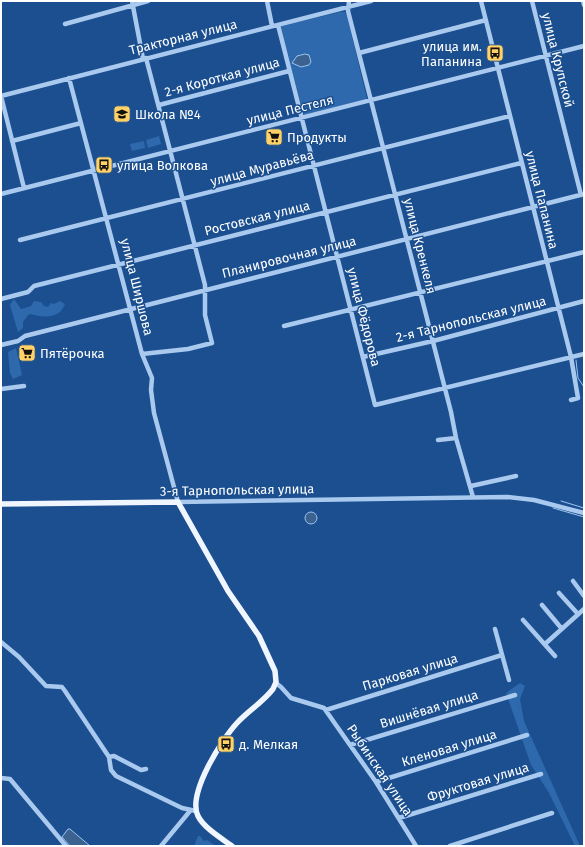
<svg xmlns="http://www.w3.org/2000/svg" width="585" height="847" viewBox="0 0 585 847" font-family="'Fira Sans',sans-serif">
<style>
.green{fill:#2e69ad}
.water{fill:#3c6290;stroke:#9cc4f0}
.lines{fill:none;stroke-linecap:round;stroke-linejoin:round}
.stream{stroke:#9cc4f0;stroke-width:1}
.minor{stroke:#a9c9ee;stroke-width:4.5}
.major{stroke:#f0f6ff;stroke-width:5.5}
.labels{text-anchor:middle;dominant-baseline:central;stroke-width:3;stroke-linejoin:round;paint-order:stroke}
.street-label{font-size:13px;fill:#fff;stroke:#1b4f8f}
.poi-label{font-size:13px;fill:#fff;stroke:#1b4f8f;text-anchor:start}
</style>
<rect width="100%" height="100%" fill="#1b4f8f"/>
<!-- green -->
<path class="green" d="M340,12H345L347,16L367,99L304,115L280,28L282,26Z
M159,136L161,144L148,148L146,140Z
M144,141L145,148L132,151L130,144Z
M14,299L21,309L31,306L34,301L41,302L44,306L48,307L51,303L54,304L60,301L65,304C59,320 43,317 29,314L23,322V328L18,332L10,305Z
M16,348L22,375L13,379L10,373L8,352Z
M520,683L525,686L520,699L524,721L580,846H575L549,793L531,765L506,693Z
M198,836H200L204,841L207,840L216,846H194Z"/>
<!-- water -->
<path class="water" d="M305,54L309,55L311,62L309,65L301,67L292,63L297,56Z
M305 518a6 6 0 1 1 12 0a6 6 0 1 1-12 0Z
M68,829H70L90,846H70L62,837Z"/>
<g class="lines">
<!-- stream -->
<path class="stream" d="M576,360L578,378L584,387
M561,501L584,508
M553,508L584,517"/>
<!-- minor -->
<path class="minor" d="M132,1L143,59
M267,1L272,26
M349,1L348,11L451,412L456,438L473,497
M481,1L571,357L578,398L571,400
M532,1L581,195
M583,1L584,5
M65,24L148,1
M278,25L375,405L584,354
M359,53L486,20
M69,78L142,354L152,378L151,390L154,413L178,502L507,497L534,500L584,513
M1,96L371,1
M1,96L24,188
M159,105L289,71
M12,141L81,123
M1,194L584,46
M20,240L510,116
M1,299L28,292L34,286L521,163
M284,326L584,252
M1,345L18,341L25,336L584,194
M142,354L188,349L212,343L205,315V285L146,58
M363,357L433,341L584,301
M1,389L24,386
M438,440L456,438
M471,486L516,476
M573,581L584,596
M559,593L578,614
M542,605L562,629
M523,620L555,656
M495,629L509,680
M1,642L19,657L46,686L62,687L65,691L109,757L111,770L116,776L182,808L196,811
M545,644L584,609
M276,683L281,687L291,698L324,708L376,782L416,846
M326,710L502,655
M350,745L515,695
M109,757L114,756L141,770L146,769
M1,778L10,779L66,846
M376,782L527,735
M399,818L541,774
M161,846L190,811
M450,846L552,813"/>
<!-- major -->
<path class="major" d="M1,504L178,502L228,591L259,636L275,671L276,682L273,689C263,702 248,711 237,723C222,739 187,794 198,816C204,828 221,838 232,846"/>
</g>
<!-- icons -->
<defs>
<symbol id="bus-square" viewBox="-11 -11 22 22"><rect x="-9" y="-9" width="18" height="18" rx="4" fill="#ffd166" stroke="#1b4f8f"/><path d="M-5-6H5V4H4V6H2V4H-2V6H-4V4H-5ZM-3.5-4V0h7V-4ZM-3.5 1.2v1.5H-2V1.2ZM2 1.2v1.5H3.5V1.2Z" fill="#111"/></symbol>
<symbol id="school-square" viewBox="-11 -11 22 22"><rect x="-9" y="-9" width="18" height="18" rx="4" fill="#ffd166" stroke="#1b4f8f"/><path d="M0-5L7-2L0 1L-7-2ZM-4 1L0 2.5L4 1V4Q0 6-4 4Z" fill="#111"/></symbol>
<symbol id="supermarket-square" viewBox="-11 -11 22 22"><rect x="-9" y="-9" width="18" height="18" rx="4" fill="#ffd166" stroke="#1b4f8f"/><path d="M-6-5.5h2.5l.6 2H6L4.5 2H-2.5L-4.4-4H-6ZM-1.5 3.2a1.3 1.3 0 1 0 .1 0ZM3 3.2a1.3 1.3 0 1 0 .1 0Z" fill="#111"/></symbol>
</defs>
<g fill-rule="evenodd">
<use href="#bus-square" x="485" y="43" width="20" height="20"/>
<use href="#school-square" x="112" y="104" width="20" height="20"/>
<use href="#supermarket-square" x="264" y="127" width="20" height="20"/>
<use href="#bus-square" x="94" y="155" width="20" height="20"/>
<use href="#supermarket-square" x="17" y="343" width="20" height="20"/>
<use href="#bus-square" x="216" y="734" width="20" height="20"/>
</g>
<g class="labels">
<!-- street labels -->
<g class="street-label">
<text transform="translate(183 37) rotate(-14)">Тракторная улица</text>
<text transform="translate(558 60) rotate(76)">улица Крупской</text>
<text transform="translate(222 77) rotate(-15)">2-я Короткая улица</text>
<text transform="translate(290 110) rotate(-14)">улица Пестеля</text>
<text transform="translate(262 168) rotate(-15)">улица Муравьёва</text>
<text transform="translate(542 200) rotate(76)">улица Папанина</text>
<text transform="translate(257 218) rotate(-14)">Ростовская улица</text>
<text transform="translate(420 246) rotate(76)">улица Кренкеля</text>
<text transform="translate(289 257) rotate(-14)">Планировочная улица</text>
<text transform="translate(137 287) rotate(76)">улица Ширшова</text>
<text transform="translate(364 317) rotate(76)">улица Фёдорова</text>
<text transform="translate(471 319) rotate(-14)">2-я Тарнопольская улица</text>
<text transform="translate(237 490) rotate(-1)">3-я Тарнопольская улица</text>
<text transform="translate(410 672) rotate(-17)">Парковая улица</text>
<text transform="translate(429 709) rotate(-17)">Вишнёвая улица</text>
<text transform="translate(449 748) rotate(-17)">Кленовая улица</text>
<text transform="translate(380 770) rotate(56)">Рыбинская улица</text>
<text transform="translate(478 782) rotate(-17)">Фруктовая улица</text>
</g>
<!-- poi labels -->
<g class="poi-label">
<text x="482" y="46" text-anchor="end">улица им.<tspan x="482" dy="15">Папанина</tspan></text>
<text x="135" y="114">Школа №4</text>
<text x="287" y="137">Продукты</text>
<text x="117" y="165">улица Волкова</text>
<text x="40" y="353">Пятёрочка</text>
<text x="239" y="744">д. Мелкая</text>
</g>
</g>
<!-- border -->
<rect width="585" height="847" fill="none" stroke="#ffffff" stroke-width="4"/>
</svg>
